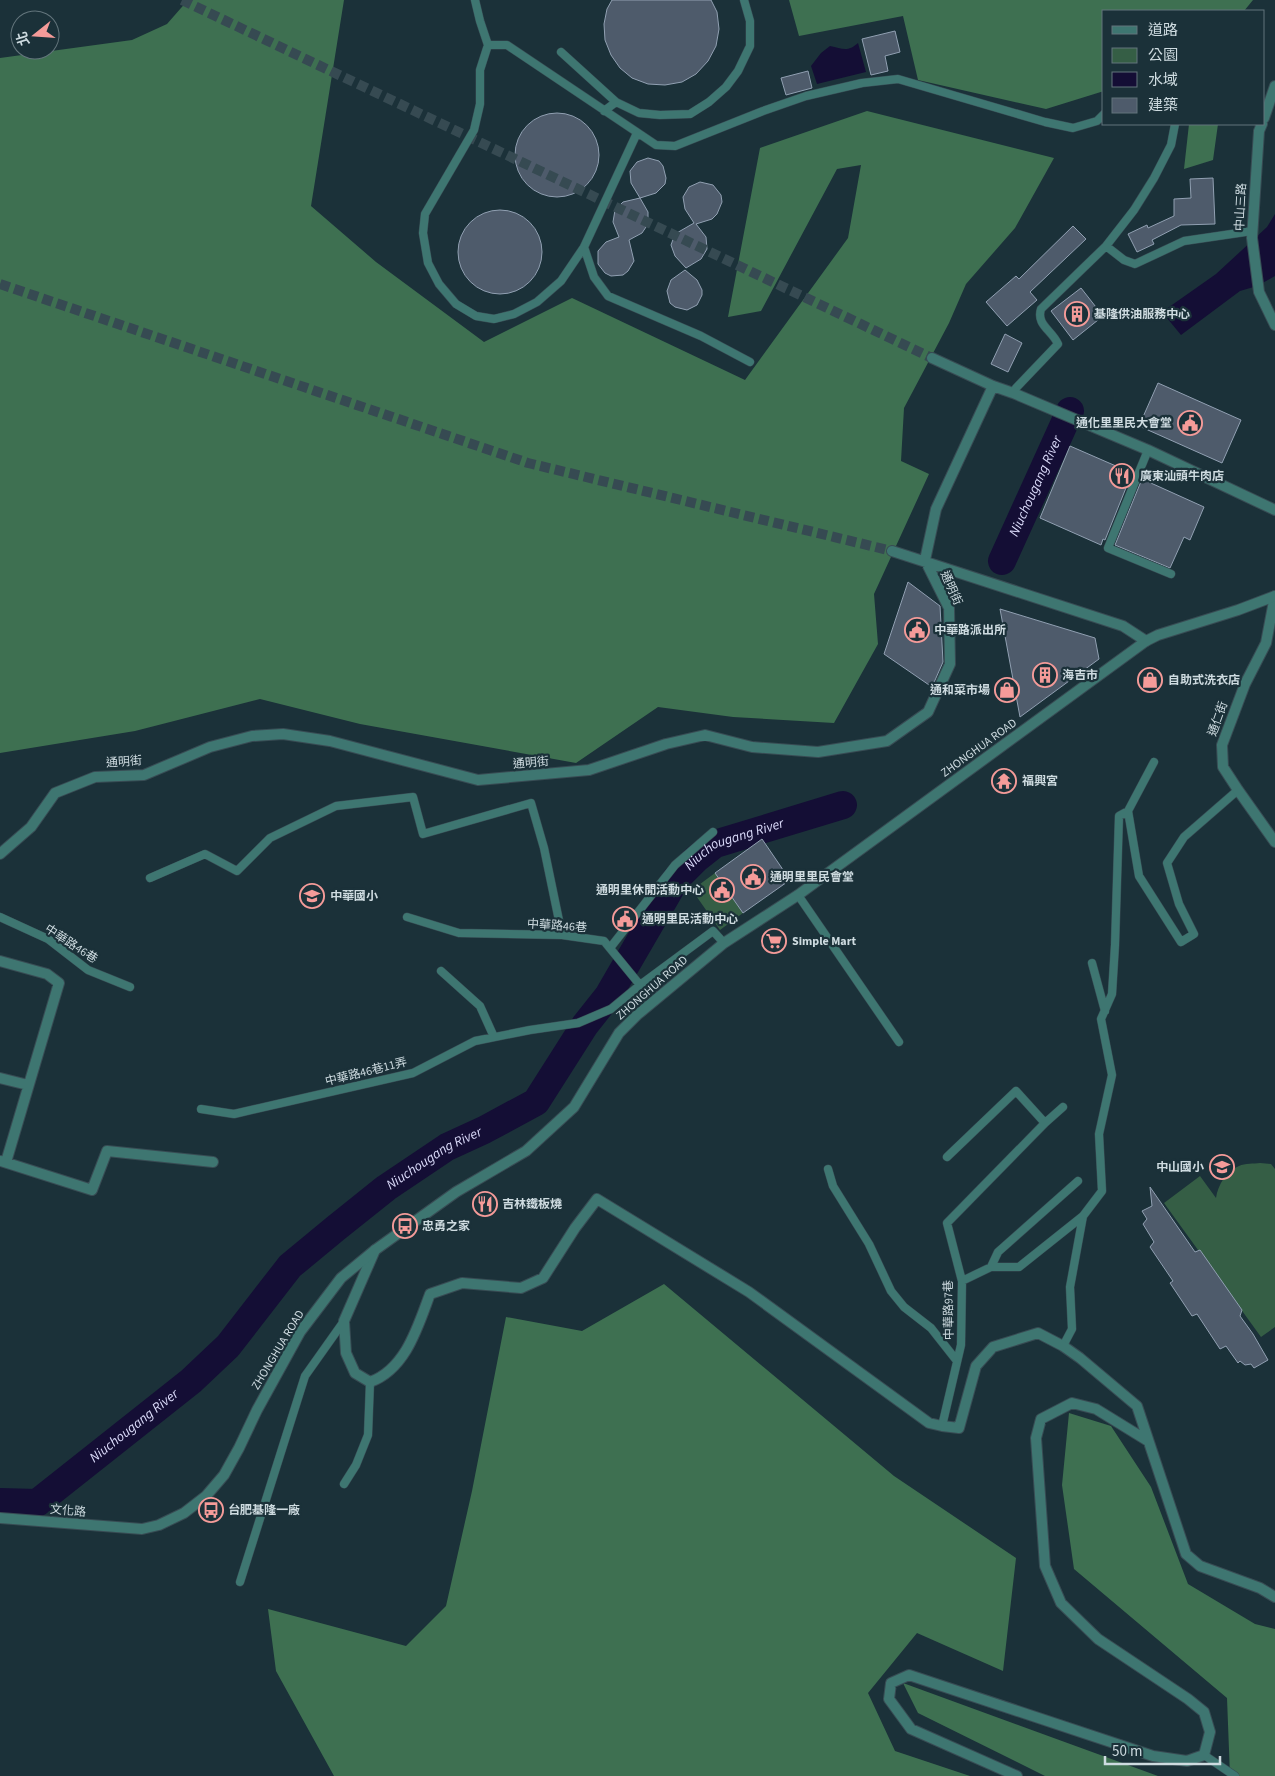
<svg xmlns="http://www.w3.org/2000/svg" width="1275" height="1776" viewBox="0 0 1275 1776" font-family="'Source Sans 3','Noto Sans TC',sans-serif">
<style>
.green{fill:#355e45}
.forest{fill:#3e7051}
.water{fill:#140e35}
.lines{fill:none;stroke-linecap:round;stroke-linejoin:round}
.river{stroke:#140e35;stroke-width:28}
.building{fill:#4e5b6b;stroke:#91a0b2}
.minor-tunnel{stroke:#364a52;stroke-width:10;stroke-dasharray:10 5;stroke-linecap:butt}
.service-casing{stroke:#384c54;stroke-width:9}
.minor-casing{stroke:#384c54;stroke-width:12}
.tertiary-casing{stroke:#384c54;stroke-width:12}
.service{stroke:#3e7671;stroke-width:8}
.minor{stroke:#3e7671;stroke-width:10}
.tertiary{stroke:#3e7671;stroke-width:10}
.labels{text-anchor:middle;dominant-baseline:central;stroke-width:4.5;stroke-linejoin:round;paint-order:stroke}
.street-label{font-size:12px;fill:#cedbe0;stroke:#1b3139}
.poi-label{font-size:12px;font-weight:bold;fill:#cedbe0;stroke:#1b3139;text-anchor:start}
.water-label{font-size:14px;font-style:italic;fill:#dbdbfa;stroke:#1b3139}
</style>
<rect width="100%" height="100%" fill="#1b3139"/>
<!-- green -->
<path class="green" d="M715,873L743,913L720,930L692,890Z
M1260,1163L1271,1164L1275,1169V1327L1261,1337L1164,1203L1200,1176L1216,1198C1218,1185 1226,1171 1239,1166C1245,1163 1254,1164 1260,1163Z"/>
<!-- forest -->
<path class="forest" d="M188,0H344L311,206L376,262L484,342L572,298L745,380L848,238L861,165L837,169L761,311L728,317L760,148L867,111L1054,158L1015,228L966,284L949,323L904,408L901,461L929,474L874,594L878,644L834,723L733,717L658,707L576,763L360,724L260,699L135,731L0,753V58L132,40L167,24Z
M789,0H1253L1244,11H1104V91L1046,109L918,80L903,16L799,36Z
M1189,124H1218L1213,160L1184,169Z
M664,1284L894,1476L1016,1558L1003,1671L917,1633L868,1693L895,1751L970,1776H334L276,1671L268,1609L406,1646L446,1606L472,1491L506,1317L582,1331Z
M1069,1413L1111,1426L1151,1487L1188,1584L1255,1624L1275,1629V1776H1230L1227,1698L1074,1569L1062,1485Z
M903,1683L1158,1776H1045L918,1713Z"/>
<!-- water -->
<path class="water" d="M858,43L866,72L817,84L811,66L821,53L830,46C843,49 848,52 858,43Z
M1275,214V276L1257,286L1240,291L1181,335L1162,312L1216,274L1267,227Z"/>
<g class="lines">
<!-- river -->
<g class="river">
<path id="s1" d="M1002,561L1070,411"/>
<path id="s2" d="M0,1502L37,1503L191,1381L228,1346L290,1266L336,1228L386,1188L447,1147L484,1130L536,1102L585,1025L608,996L676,879L696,859L715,844L843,805"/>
</g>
</g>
<!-- building -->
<path class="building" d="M612,0H711L717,12L719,29L716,46L708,61L696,74L682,82L665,85L648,84L632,78L620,68L611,55L605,40L604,24L607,9Z
M895,31L900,52L885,56L888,71L871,75L862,39Z
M808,71L812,88L786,95L781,78Z
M515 155a42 42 0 1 1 84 0a42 42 0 1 1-84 0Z
M648,158L659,161L663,166L666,178L665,184L656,193L640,198L648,212V224L642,233L629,240L634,261L628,271L623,275L611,276L605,273L598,264V251L606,242L619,237L613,222L615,210L623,202L640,198L631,183L630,171L637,162Z
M1213,178L1215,224L1181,225L1152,240L1154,244L1137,252L1128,234L1147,225L1148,228L1174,216V199L1191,198L1190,179Z
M700,182L713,185L721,195L722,202L717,214L712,219L696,224L706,237L707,249L701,259L686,268L675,256L671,245L675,234L694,223L685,209L683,197L689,187Z
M458 252a42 42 0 1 1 84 0a42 42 0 1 1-84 0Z
M1073,226L1086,239L1030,292L1037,300L1007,326L986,302L1016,276L1019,279Z
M685,270L697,280L702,290V295L697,305L687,310L675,307L670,303L667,291L671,280Z
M1081,288L1103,316L1073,340L1051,311Z
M1005,334L1022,343L1008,372L991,364Z
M1158,383L1241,420L1222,463L1139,426Z
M1070,446L1132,473L1105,540L1103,539L1101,545L1040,518Z
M1142,479L1204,507L1190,540L1184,537L1170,568L1115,545Z
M908,582L940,606L943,662L932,687L884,654Z
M1000,609L1095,638L1099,659L1020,717Z
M762,839L790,880L743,913L715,873Z
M1150,1187L1195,1252L1200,1250L1242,1310L1240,1316L1253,1334L1268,1360L1254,1368L1251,1364L1245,1365L1240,1361L1238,1363L1226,1346L1220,1349L1197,1314L1192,1316L1170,1283L1173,1281L1150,1247L1154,1242L1143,1224L1147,1219L1142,1211L1152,1206Z"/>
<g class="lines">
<!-- minor-tunnel -->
<path class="minor-tunnel" d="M182,0L932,358
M0,284L528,463L892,551"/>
<defs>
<path id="service" d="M475,0L480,21L488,45
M561,52L616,102
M604,111L616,102L639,113L660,115L690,114L709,102L726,87L738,71L750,46V21L744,0
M637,133L584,247L561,281L537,302L514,314L494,319L476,316L456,304L439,284L428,263L423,233L425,214L474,130L480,104V70L488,45H507L656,145L675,146L763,111L806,96L862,83L898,79L1045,122L1073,128L1097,121L1104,114
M1106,246L1124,260L1135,264L1184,241L1252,231
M584,247L594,277L608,296L701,336L750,362
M1013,393L1016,388L1058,344C1052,330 1036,325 1041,309L1106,246L1134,210L1154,178L1171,145L1175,124
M1148,450L1108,548L1171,574
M1154,762L1128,811L1139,876L1181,942L1194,934L1179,904L1167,863L1184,837L1238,790
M150,878L205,854L237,871L270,838L336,806L413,797L423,834L531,803L544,848L562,935
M798,895L899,1042
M0,917L48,939L88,970L130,987
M407,917L459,933L562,935L604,941L640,985L713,931L724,943
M610,948L675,865L713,832
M1092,963L1105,1011
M441,971L480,1006L494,1037
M201,1109L234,1114L413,1073L475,1041L530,1030L578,1023L611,1009L640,985
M947,1157L1016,1091L1045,1123
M828,1169L833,1186L869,1244L891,1291L904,1307L931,1328L957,1361
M991,1267H1019L1083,1216
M962,1281L991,1267L998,1252L1078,1181
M1063,1346L1072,1329L1070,1287L1083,1216L1102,1191L1099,1134L1112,1075L1101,1019L1112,994L1115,945L1119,816L1128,811
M942,1426L961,1345L962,1281L947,1223L1045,1123L1063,1107
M344,1484L356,1465L368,1435L370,1382
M240,1582L305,1376L344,1321
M1204,1755L1235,1776"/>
<path id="minor" d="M932,358L993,386L1013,393L1148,450L1275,510
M892,551L1123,626L1146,641
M925,560L936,509L993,386
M1275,596L1266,643L1245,684L1222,745L1223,767L1238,790L1275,842
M0,854L31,827L55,793L95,777L144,775L210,747L252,736L283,734L330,741L478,780L589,770L666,744L705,735L752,747L818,752L887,741L928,712L950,664L949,608L925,560
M0,961L47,974L59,983L6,1162
M0,1078L28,1085
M1,1161L92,1190L107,1151L213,1162
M375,1250L344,1321L346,1353L355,1373L370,1382C406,1369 418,1326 430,1294L462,1283L521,1288L543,1278L575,1228L597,1199L749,1292L929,1423L942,1426L959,1428L976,1366L993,1347L1038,1333L1063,1346L1080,1358L1137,1406L1186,1554L1200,1566L1260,1588L1275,1597
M1017,1776L911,1729L889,1699L891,1683L909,1675L1153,1756L1187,1761L1204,1755L1210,1732L1204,1712L1188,1699L1098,1639L1061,1603L1045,1566L1036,1438L1041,1419L1072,1403L1096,1409L1148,1441"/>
<path id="tertiary" d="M1264,118L1275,86
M1262,124L1259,131L1252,238L1259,292L1275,325
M0,1518L142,1529L159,1525L184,1513L206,1496L224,1475L239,1448L257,1410L300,1332L341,1278L375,1250L456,1192L526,1151L574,1107L619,1033L637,1015L724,943L798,895L1146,641L1158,635L1238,610L1275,596"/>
</defs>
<!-- service casing -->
<use href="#service" class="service-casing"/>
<!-- minor casing -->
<use href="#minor" class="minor-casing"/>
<!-- tertiary casing -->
<use href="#tertiary" class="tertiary-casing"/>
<!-- service -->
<use href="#service" class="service"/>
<!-- minor -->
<use href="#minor" class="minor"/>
<!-- tertiary -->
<use href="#tertiary" class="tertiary"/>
</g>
<!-- icons -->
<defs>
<symbol id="building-ring" viewBox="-11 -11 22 22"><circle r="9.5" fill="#1b3139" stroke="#f59b99" stroke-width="1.5"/><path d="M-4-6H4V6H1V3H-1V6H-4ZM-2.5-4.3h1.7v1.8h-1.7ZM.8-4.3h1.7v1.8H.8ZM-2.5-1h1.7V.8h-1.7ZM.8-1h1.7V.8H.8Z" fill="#f59b99"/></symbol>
<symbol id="civic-ring" viewBox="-11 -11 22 22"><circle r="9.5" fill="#1b3139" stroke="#f59b99" stroke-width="1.5"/><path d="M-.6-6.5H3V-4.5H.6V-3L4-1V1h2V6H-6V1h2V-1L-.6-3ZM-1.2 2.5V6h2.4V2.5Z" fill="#f59b99"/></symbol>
<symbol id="restaurant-ring" viewBox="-11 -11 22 22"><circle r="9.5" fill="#1b3139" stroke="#f59b99" stroke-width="1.5"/><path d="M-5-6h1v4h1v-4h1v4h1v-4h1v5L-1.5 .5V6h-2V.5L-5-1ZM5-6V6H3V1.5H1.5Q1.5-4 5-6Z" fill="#f59b99"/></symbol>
<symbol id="shop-ring" viewBox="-11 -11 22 22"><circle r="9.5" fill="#1b3139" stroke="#f59b99" stroke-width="1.5"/><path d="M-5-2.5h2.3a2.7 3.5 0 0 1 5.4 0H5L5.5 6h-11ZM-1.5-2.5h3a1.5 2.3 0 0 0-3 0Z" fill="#f59b99"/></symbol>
<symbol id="temple-ring" viewBox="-11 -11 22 22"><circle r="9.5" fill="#1b3139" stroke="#f59b99" stroke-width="1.5"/><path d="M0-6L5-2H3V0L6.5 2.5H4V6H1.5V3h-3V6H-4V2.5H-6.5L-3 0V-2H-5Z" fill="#f59b99"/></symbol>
<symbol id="school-ring" viewBox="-11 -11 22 22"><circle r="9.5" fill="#1b3139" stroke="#f59b99" stroke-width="1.5"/><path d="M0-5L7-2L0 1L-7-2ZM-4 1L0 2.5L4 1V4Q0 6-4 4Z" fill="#f59b99"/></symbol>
<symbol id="supermarket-ring" viewBox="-11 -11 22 22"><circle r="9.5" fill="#1b3139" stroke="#f59b99" stroke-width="1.5"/><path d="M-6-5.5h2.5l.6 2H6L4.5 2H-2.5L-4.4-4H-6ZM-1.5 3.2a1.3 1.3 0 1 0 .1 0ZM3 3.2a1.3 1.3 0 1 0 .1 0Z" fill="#f59b99"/></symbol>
<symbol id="bus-ring" viewBox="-11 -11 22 22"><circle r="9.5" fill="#1b3139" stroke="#f59b99" stroke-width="1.5"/><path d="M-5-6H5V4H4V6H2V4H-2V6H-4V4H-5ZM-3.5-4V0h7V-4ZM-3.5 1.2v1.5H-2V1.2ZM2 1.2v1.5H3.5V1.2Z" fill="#f59b99"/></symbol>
</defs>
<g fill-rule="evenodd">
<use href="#building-ring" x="1063" y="300" width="28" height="28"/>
<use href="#civic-ring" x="1176" y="409" width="28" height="28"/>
<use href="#restaurant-ring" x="1108" y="462" width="28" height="28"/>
<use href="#civic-ring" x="903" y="616" width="28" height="28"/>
<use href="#building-ring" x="1031" y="661" width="28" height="28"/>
<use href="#shop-ring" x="1136" y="666" width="28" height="28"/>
<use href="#shop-ring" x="993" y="676" width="28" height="28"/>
<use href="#temple-ring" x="990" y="767" width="28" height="28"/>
<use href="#civic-ring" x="739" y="863" width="28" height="28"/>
<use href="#civic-ring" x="708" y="876" width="28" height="28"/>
<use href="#school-ring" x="298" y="882" width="28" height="28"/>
<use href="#civic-ring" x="611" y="905" width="28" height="28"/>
<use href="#supermarket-ring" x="760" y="927" width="28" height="28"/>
<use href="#school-ring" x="1208" y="1153" width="28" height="28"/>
<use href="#restaurant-ring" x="471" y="1190" width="28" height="28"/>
<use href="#bus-ring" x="391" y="1212" width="28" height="28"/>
<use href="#bus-ring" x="197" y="1496" width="28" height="28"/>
</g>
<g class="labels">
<!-- street labels -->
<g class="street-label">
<text transform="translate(1241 207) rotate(-87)">中山三路</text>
<text transform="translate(951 588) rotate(66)">通明街</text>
<text transform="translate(1218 719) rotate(-70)">通仁街</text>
<text transform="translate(979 748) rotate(-36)">ZHONGHUA ROAD</text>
<text transform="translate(124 762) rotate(-4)">通明街</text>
<text transform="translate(531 763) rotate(-5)">通明街</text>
<text transform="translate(557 926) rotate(4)">中華路46巷</text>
<text transform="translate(71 944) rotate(33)">中華路46巷</text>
<text transform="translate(652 988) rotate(-41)">ZHONGHUA ROAD</text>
<text transform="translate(366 1072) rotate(-14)">中華路46巷11弄</text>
<text transform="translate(949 1310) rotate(-91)">中華路97巷</text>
<text transform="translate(278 1350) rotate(-59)">ZHONGHUA ROAD</text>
<text transform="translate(68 1511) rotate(5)">文化路</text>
</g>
<!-- poi labels -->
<g class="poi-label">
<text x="1094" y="314">基隆供油服務中心</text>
<text x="1172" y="423" text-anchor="end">通化里里民大會堂</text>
<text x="1140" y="476">廣東汕頭牛肉店</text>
<text x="934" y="630">中華路派出所</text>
<text x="1062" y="675">海吉市</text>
<text x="1168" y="680">自助式洗衣店</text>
<text x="990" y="690" text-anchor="end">通和菜市場</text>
<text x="1022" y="781">福興宮</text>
<text x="770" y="877">通明里里民會堂</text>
<text x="704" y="890" text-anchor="end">通明里休閒活動中心</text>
<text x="330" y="896">中華國小</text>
<text x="642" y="919">通明里民活動中心</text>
<text x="792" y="941">Simple Mart</text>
<text x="1204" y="1167" text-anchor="end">中山國小</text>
<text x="502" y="1204">吉林鐵板燒</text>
<text x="422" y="1226">忠勇之家</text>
<text x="228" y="1510">台肥基隆一廠</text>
</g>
<!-- water labels -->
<g class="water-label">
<text stroke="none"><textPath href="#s1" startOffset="82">Niuchougang River</textPath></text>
<text stroke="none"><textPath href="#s2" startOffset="1016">Niuchougang River</textPath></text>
<text stroke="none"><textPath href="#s2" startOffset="566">Niuchougang River</textPath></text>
<text stroke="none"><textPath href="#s2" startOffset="161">Niuchougang River</textPath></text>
</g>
</g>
<!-- legend -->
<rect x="1102" y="10" width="162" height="115" fill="#1b3139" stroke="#63757c"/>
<rect x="1112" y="26" width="25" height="8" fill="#3e7671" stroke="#63757c"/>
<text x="1148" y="35" font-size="15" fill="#cedbe0">道路</text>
<rect x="1112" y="48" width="25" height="15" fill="#355e45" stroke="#63757c"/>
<text x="1148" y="60" font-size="15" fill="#cedbe0">公園</text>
<rect x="1112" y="72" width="25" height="15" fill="#140e35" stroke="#63757c"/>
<text x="1148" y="85" font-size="15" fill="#cedbe0">水域</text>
<rect x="1112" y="98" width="25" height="15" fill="#4e5b6b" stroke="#63757c"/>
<text x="1148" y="110" font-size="15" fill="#cedbe0">建築</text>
<!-- north arrow -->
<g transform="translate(35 35) rotate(253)"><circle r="24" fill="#1b3139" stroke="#63757c"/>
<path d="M0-4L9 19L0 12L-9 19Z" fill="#f59b99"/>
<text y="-8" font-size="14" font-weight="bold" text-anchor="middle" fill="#cedbe0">北</text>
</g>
<!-- scale -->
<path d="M1105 1756v8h115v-8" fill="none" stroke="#cedbe0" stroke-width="2.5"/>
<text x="1112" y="1756" font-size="15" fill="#cedbe0" stroke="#1b3139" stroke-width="4" paint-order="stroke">50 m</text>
</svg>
